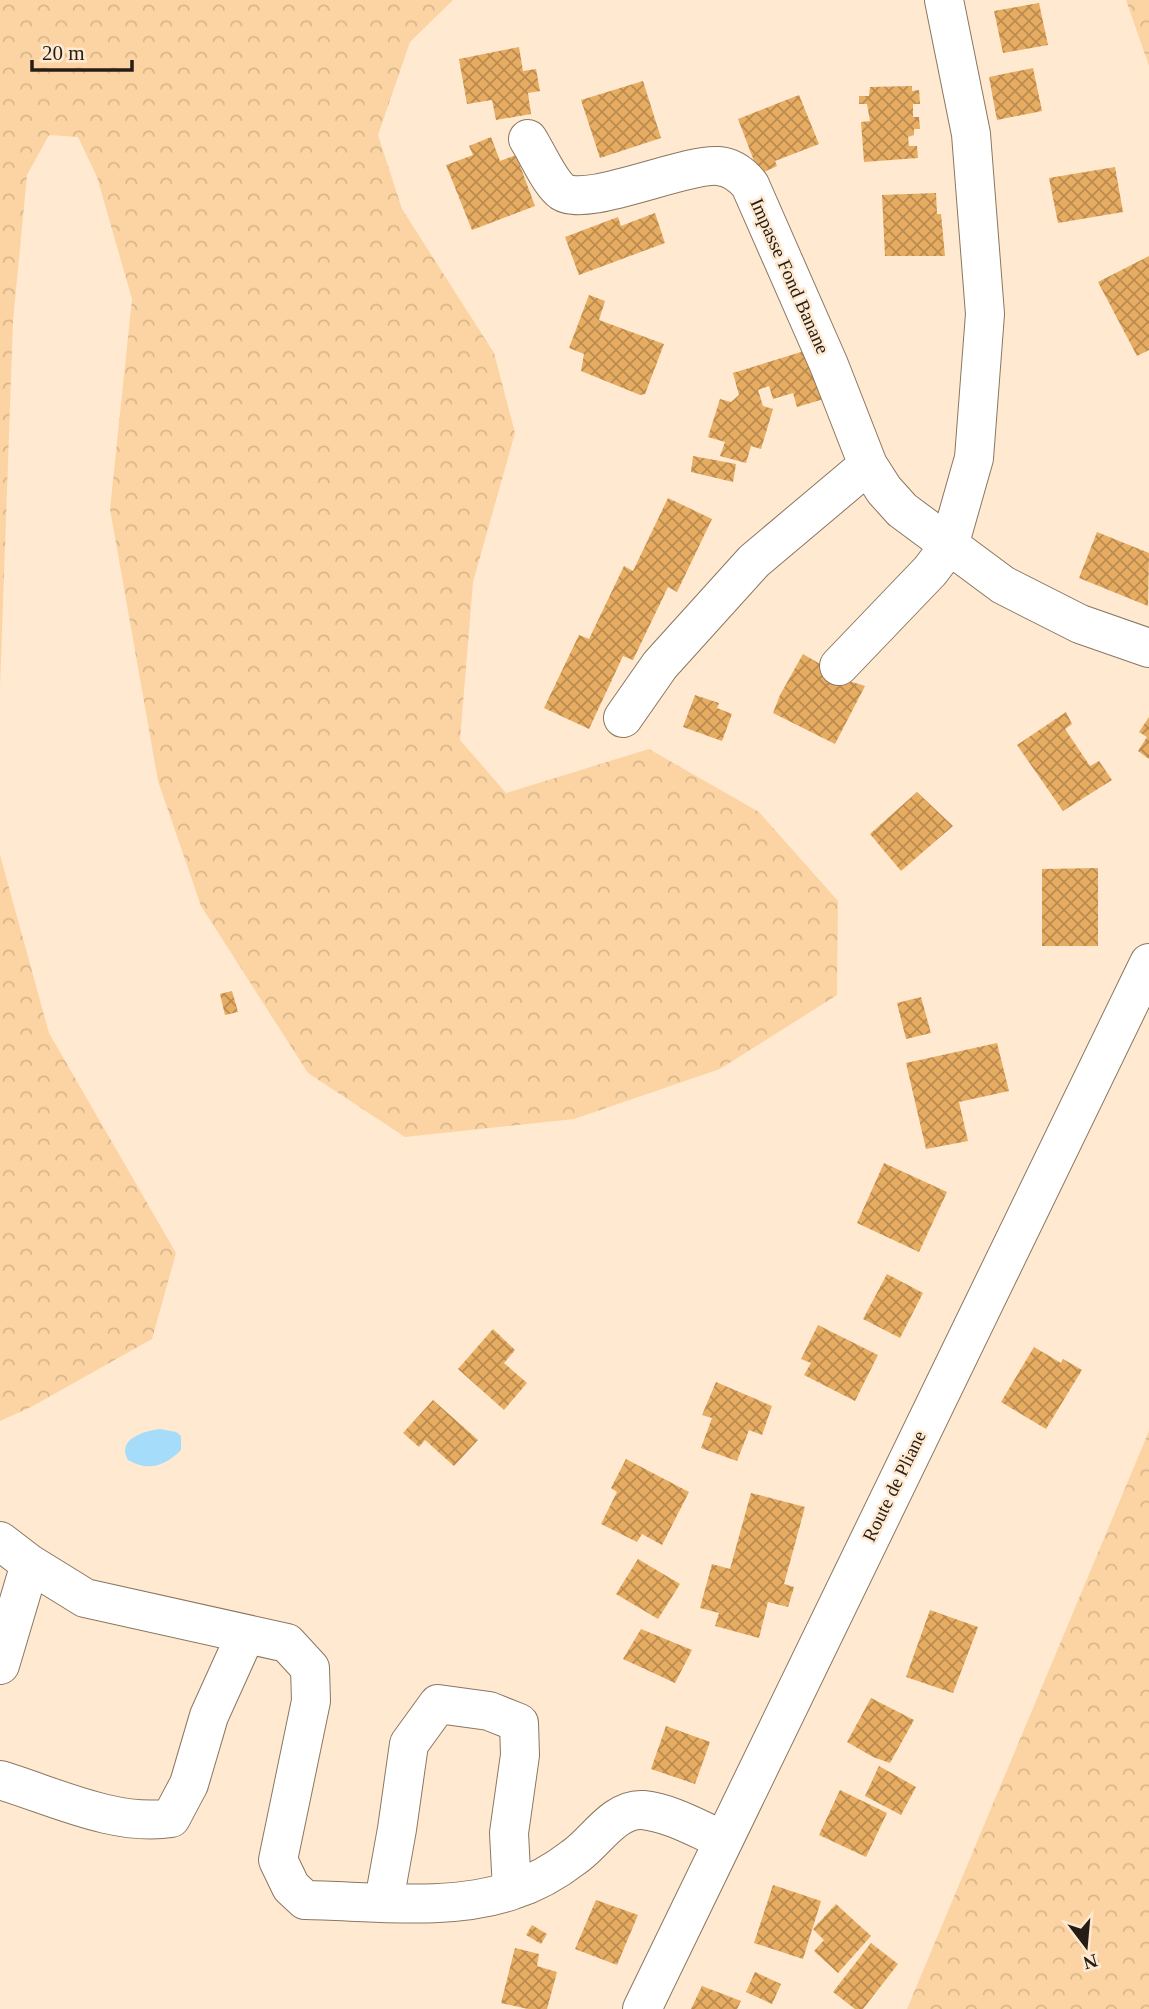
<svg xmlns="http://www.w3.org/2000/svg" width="1149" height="2009" viewBox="0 0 1149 2009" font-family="Georgia,serif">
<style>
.forest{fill:url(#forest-crowns)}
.water{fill:#a5dcf9}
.building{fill:url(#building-cross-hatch)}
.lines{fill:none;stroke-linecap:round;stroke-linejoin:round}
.minor-casing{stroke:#8a7761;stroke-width:40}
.minor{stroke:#fff;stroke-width:38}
.labels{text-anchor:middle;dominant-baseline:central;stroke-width:5;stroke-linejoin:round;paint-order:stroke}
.street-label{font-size:19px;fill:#261e15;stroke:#ffe9d0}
</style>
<defs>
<pattern id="forest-crowns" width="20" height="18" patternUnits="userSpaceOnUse" patternTransform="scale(1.75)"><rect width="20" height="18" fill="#fcd4a3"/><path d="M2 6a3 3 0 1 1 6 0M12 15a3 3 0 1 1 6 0" fill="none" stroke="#d8b68b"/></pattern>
<pattern id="building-cross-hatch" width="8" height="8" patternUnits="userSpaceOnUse" patternTransform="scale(1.75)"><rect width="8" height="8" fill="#e6ac61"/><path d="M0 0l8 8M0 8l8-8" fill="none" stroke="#ba8b4f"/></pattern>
</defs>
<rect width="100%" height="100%" fill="#ffe9d0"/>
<!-- forest -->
<path class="forest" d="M0,0H453L410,42L378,135L402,209L494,353L515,433L473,582L460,740L506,793L649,749L759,812L838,901L837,995L720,1069L574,1119L405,1137L308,1073L201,906L158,781L110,509L132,299L97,177L78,137L49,135L27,175L13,321L0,688Z
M1126,0H1149V66Z
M0,855L49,1033L176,1253L152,1339L31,1407L0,1421Z
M1149,1431V2009H907Z"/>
<!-- water -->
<path class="water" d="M160,1429L176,1432L181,1436V1450C165,1466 148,1472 128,1460C116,1439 144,1431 160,1429Z"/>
<!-- building -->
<path class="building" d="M1039,3L1048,45L1003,53L994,11Z
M519,47L523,71L536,69L540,91L528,93L531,114L496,120L492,100L467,104L459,59Z
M1033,68L1042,111L997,120L989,77Z
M643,81L661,138L600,158L581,100Z
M912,86V91L919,90L920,104H913V117H919L920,129H914V135L908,137L909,146H917L918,158L864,162L861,122L870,121L867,104H859V96H869L870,87Z
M799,95L819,144L775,161L777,166L759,174L738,119Z
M491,137L500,161L516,155L535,206L472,230L446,165L473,155L469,146Z
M1115,167L1123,212L1058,223L1049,178Z
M936,193L937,214H941L945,256H885L882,195Z
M655,213L665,243L579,275L565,237L618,217L621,226Z
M1149,256V350L1137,356L1098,282Z
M589,295L605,301L599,320L664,344L645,394L640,395L581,371L584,354L569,348Z
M811,349L827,398L797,407L793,393L773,399L769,386L758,390L763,406L773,409L761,449L751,446L746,463L720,456L725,442L708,437L720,399L731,402L739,395L733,373Z
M693,456L736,464L733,482L691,472Z
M668,498L712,519L677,592L668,587L633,660L623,656L589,729L544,708L579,635L589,639L624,566L633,571Z
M1097,532L1149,553L1148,606L1079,578Z
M803,654L849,681L865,686L835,744L773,713L780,695Z
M695,695L719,703L717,708L732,714L722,741L683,727Z
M1066,712L1072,724L1065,729L1090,766L1099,761L1112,780L1063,811L1017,745Z
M1149,717V759L1138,751L1147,737L1139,732Z
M917,792L953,826L901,871L870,834Z
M1098,868V946H1042V869Z
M232,991L238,1012L225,1015L220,994Z
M921,997L931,1033L906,1039L897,1003Z
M997,1043L1009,1091L959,1102L968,1141L926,1149L906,1063Z
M884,1163L947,1192L919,1252L857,1223Z
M887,1274L923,1293L900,1338L863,1319Z
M818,1325L878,1355L855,1401L804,1375L811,1363L801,1359Z
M493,1329L515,1350L504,1363L527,1383L504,1410L458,1369Z
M1034,1347L1061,1363L1063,1359L1082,1370L1046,1429L1001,1402Z
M716,1382L772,1406L762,1435L749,1430L737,1461L701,1448L712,1418L702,1415Z
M433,1400L478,1440L454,1466L425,1440L419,1447L403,1433Z
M626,1459L689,1492L662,1545L642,1534L637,1542L601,1524L617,1492L611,1488Z
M751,1493L805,1507L784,1584L794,1587L788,1607L768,1602L759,1638L715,1626L719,1613L700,1608L712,1564L730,1569Z
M638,1559L680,1584L658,1619L616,1594Z
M930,1610L978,1627L953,1693L906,1677Z
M641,1629L692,1650L675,1683L623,1659Z
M871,1698L914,1720L890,1763L873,1757L847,1742Z
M666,1726L710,1742L695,1784L651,1769Z
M879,1766L916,1787L901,1815L865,1796Z
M840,1790L887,1813L866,1857L819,1835Z
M773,1885L821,1901L803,1959L754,1943Z
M596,1900L638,1915L617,1965L575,1949Z
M836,1904L871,1936L838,1973L814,1951L824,1940L813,1929Z
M532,1925L547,1934L541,1944L526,1935Z
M871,1943L898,1964L863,2009H855L833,1992Z
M515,1948L539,1954L537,1966L557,1972L547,2009H528L501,2003Z
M755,1972L781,1984L772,2004L746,1992Z
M702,1986L741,2001L737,2009H691Z"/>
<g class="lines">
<defs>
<path id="minor" d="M528,139C537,153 548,179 560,190C581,211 684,163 718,166C732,167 742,175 750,185L829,365L868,465L884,490L902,510L1003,585L1080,624L1149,648
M839,666L930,571L949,546L974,458L985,314L971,134L944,0
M623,718L660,665L754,561L868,465
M0,1541L30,1564L85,1598L287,1643L310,1668L311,1701L278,1860L291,1887L305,1900C370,1901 451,1912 513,1890C535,1883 556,1871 574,1857C595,1843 614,1808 643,1810C671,1813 698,1829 723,1840
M0,1665L30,1564
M0,1780C53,1796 116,1827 171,1818L189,1784L209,1716L246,1634
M384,1901L397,1829L409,1744L438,1704L489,1711L519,1723L520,1755L509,1833L512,1890
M642,2009L1149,963"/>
</defs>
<!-- minor casing -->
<use href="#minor" class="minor-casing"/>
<!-- minor -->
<use href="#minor" class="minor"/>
</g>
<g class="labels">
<!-- street labels -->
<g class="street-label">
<text transform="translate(790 276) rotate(66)">Impasse Fond Banane</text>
<text transform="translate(894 1486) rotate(-64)">Route de Pliane</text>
</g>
</g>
<!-- north arrow -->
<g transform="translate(1086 1946) rotate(164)" stroke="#ffe9d0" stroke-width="5" paint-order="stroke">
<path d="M0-5L12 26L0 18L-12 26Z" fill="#261e15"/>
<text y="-10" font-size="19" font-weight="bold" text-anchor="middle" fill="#261e15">N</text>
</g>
<!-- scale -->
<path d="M32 60v10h100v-10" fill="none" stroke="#261e15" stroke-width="3.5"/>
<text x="42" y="60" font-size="21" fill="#261e15" stroke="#ffe9d0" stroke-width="5" paint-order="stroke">20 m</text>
</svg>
